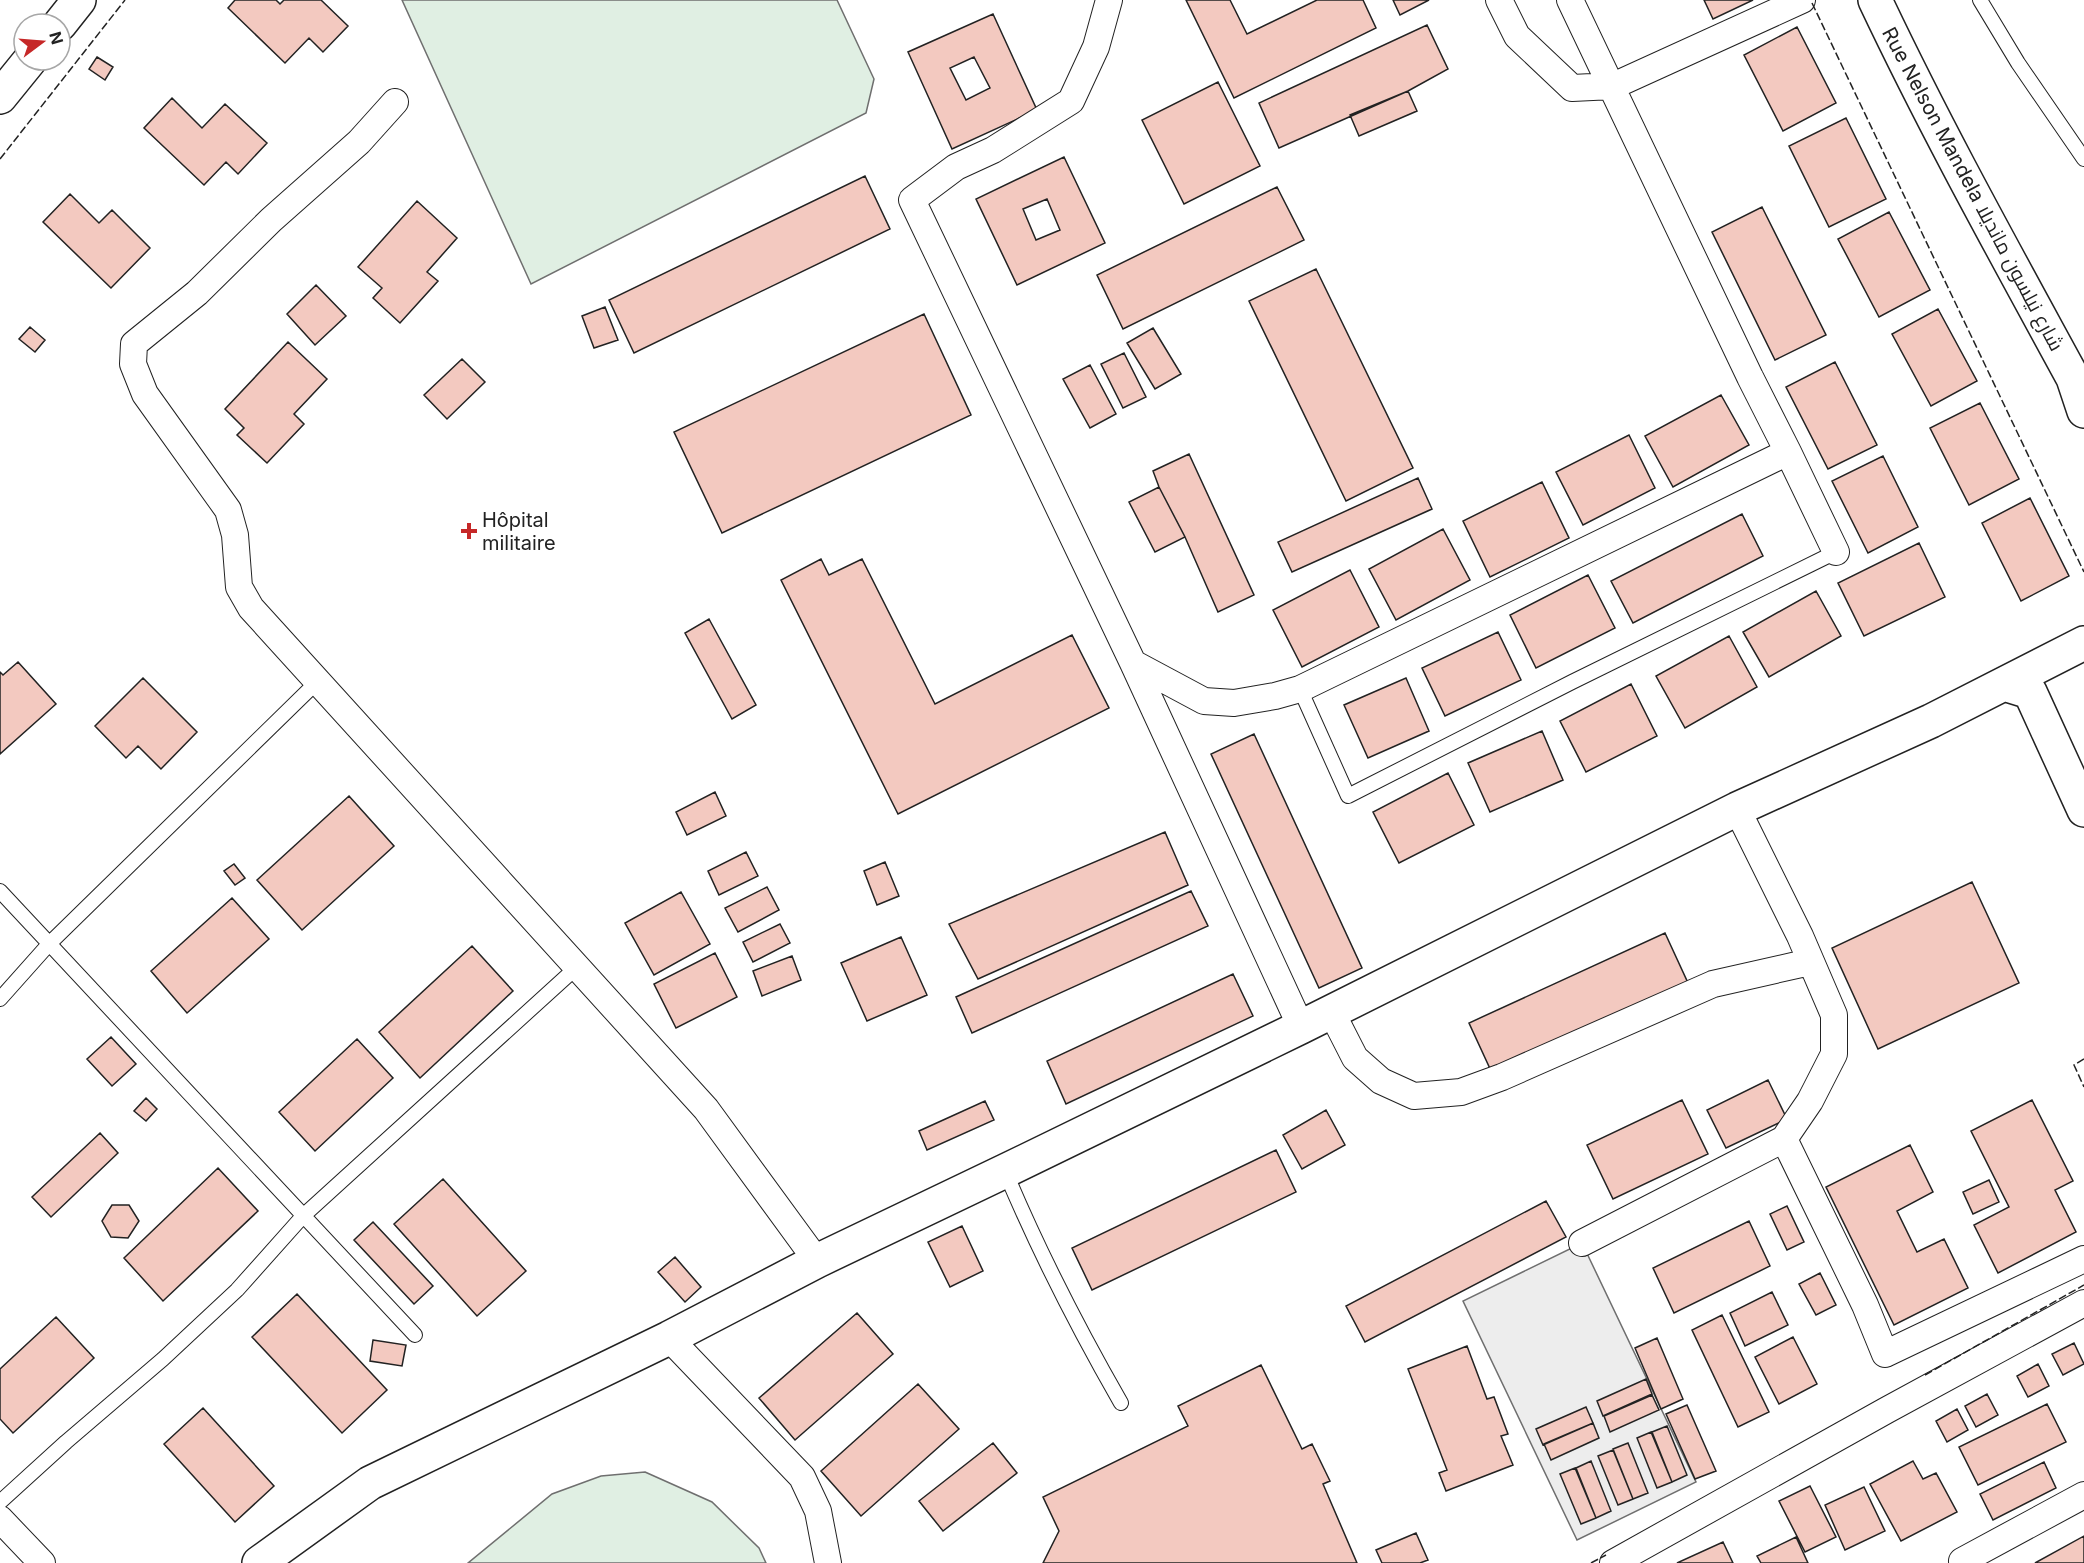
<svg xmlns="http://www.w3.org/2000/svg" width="2084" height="1563" viewBox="0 0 2084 1563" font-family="Inter,Cairo,sans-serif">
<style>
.green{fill:#e0efe3;stroke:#6f6f6f;stroke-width:1.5}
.parking{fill:#ededed;stroke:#6f6f6f;stroke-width:1.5}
.building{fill:#f3c9c0;stroke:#222;stroke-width:1.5;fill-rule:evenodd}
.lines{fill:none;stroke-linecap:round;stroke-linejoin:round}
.lane-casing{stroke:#222;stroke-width:16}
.street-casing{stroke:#222;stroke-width:28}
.secondary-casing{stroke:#222;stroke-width:36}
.primary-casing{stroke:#222;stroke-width:36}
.lane{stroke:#fff;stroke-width:14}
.street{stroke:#fff;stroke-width:26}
.secondary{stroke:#fff;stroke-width:33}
.primary{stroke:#fff;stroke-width:33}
.fence{stroke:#222;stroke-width:1.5;stroke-dasharray:8 3;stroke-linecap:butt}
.poi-dot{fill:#c62828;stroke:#fff;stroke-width:2}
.labels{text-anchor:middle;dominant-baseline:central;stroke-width:4.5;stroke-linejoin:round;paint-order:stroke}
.street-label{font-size:20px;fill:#222;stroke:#fff}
.poi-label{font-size:20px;fill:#222;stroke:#fff;text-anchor:start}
</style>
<rect width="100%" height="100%" fill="#fff"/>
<!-- green -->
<path class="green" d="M402,0H837L874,79L866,113L531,284Z
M645,1472L712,1502L759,1548L766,1563H468L552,1494L601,1476Z"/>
<!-- parking -->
<path class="parking" d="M1582,1243L1696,1482L1577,1540L1463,1301Z"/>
<!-- building -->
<path class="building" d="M235,0H276L280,4L284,0H321L348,26L323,52L309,38L285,63L228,8Z
M1186,0H1230L1247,34L1317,0H1363L1376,28L1234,98Z
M1393,0H1429L1400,15Z
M1704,0H1753L1713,19Z
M993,14L1037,110L952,149L908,52ZM974,57L990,88L966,100L950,68Z
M1427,25L1448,69L1408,91L1279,148L1259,103Z
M1797,27L1836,103L1783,131L1744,55Z
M97,57L113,67L105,80L89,69Z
M1218,82L1260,166L1184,204L1142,120Z
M1408,91L1417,111L1359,136L1350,115Z
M172,98L202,128L225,104L267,143L238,174L226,162L204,185L144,128Z
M1846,118L1886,199L1829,227L1789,146Z
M1064,157L1105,243L1017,285L976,199ZM1047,199L1060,230L1036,240L1023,209Z
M865,176L890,229L634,353L609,300Z
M1277,187L1304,240L1123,329L1097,275Z
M70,194L99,223L112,210L150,248L111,288L43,222Z
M417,201L457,238L427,272L438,281L400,323L373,298L382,288L358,267Z
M1762,207L1826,335L1775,360L1712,232Z
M1889,212L1930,290L1879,317L1838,239Z
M1316,269L1413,468L1346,501L1249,301Z
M316,285L346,316L315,345L287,314Z
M605,307L618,340L594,348L582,316Z
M1938,309L1977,381L1931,406L1892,334Z
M924,314L971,415L722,533L674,432Z
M30,327L45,340L35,352L19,339Z
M1153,328L1181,374L1155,389L1127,343Z
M288,342L327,379L294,414L304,424L267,463L237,435L244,428L225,409Z
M1124,353L1146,397L1123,408L1101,364Z
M462,359L485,382L447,419L424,395Z
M1835,362L1877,445L1828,469L1786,387Z
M1090,365L1116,414L1090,428L1063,379Z
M1721,395L1749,445L1673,487L1645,436Z
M1980,403L2019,479L1969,505L1930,428Z
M1629,435L1655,488L1583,525L1556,472Z
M1189,454L1254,595L1218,612L1185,537L1159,487L1153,471Z
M1883,456L1918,527L1868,553L1832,481Z
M1418,478L1432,509L1292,572L1278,542Z
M1542,482L1569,538L1490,577L1463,521Z
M1159,487L1185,537L1155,552L1129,502Z
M2030,498L2069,576L2021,601L1982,523Z
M1742,514L1763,556L1633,623L1611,581Z
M1443,529L1470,580L1396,620L1369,569Z
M1919,543L1945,597L1864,636L1838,583Z
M821,559L829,575L862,559L935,704L1072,635L1109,708L898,814L781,580Z
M1350,570L1379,627L1302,667L1273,610Z
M1588,575L1615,628L1536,668L1510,615Z
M1816,591L1841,636L1769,677L1743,632Z
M709,619L756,705L732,719L685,633Z
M1498,632L1521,680L1445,716L1422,668Z
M1729,636L1757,687L1685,728L1656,676Z
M18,662L56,704L0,754V672L3,675Z
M143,678L197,732L161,769L138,746L126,758L95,726Z
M1406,678L1429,731L1368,758L1344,705Z
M1631,684L1657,736L1586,772L1560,721Z
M1542,731L1563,780L1490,812L1468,763Z
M1254,734L1362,968L1319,988L1211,754Z
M1448,773L1474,825L1399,863L1373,812Z
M715,792L726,816L687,835L676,812Z
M349,796L394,846L302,930L257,880Z
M1165,832L1188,885L978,979L949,924Z
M746,852L758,876L719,895L708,871Z
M885,862L899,896L877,905L864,871Z
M234,864L245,878L235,885L224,871Z
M1972,882L2019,983L1878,1049L1832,948Z
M767,887L779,910L738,932L725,908Z
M1191,891L1208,926L972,1033L956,997Z
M681,892L710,944L654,975L625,923Z
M232,898L269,939L187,1013L151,971Z
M780,924L790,943L753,962L743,942Z
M1665,933L1688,983L1492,1073L1469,1023Z
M901,937L927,995L867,1021L841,963Z
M472,946L513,991L420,1078L379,1032Z
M715,953L737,997L676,1028L654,984Z
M792,956L801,980L762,996L753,971Z
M1233,974L1253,1016L1066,1104L1047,1061Z
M111,1037L136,1064L112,1086L87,1059Z
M357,1039L393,1078L315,1151L279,1112Z
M1768,1080L1787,1119L1726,1148L1707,1110Z
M146,1098L157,1109L146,1121L134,1111Z
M1682,1100L1708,1154L1613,1199L1587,1145Z
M2032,1100L2073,1181L2055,1190L2076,1232L1998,1273L1974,1225L2009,1207L1971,1131Z
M985,1101L994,1120L927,1150L919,1131Z
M1326,1110L1345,1145L1302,1169L1283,1135Z
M100,1133L118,1153L51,1217L32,1197Z
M1910,1145L1933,1192L1897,1211L1917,1252L1944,1239L1968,1288L1894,1325L1826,1187Z
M1276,1150L1296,1192L1092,1290L1072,1248Z
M218,1168L258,1211L163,1301L124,1258Z
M443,1179L526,1271L477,1316L394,1224Z
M1989,1180L1999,1202L1973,1214L1963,1192Z
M1546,1201L1566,1237L1365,1342L1346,1306Z
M112,1205H129L139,1221L128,1238L111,1237L102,1221Z
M1787,1206L1804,1242L1787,1250L1770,1214Z
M1749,1221L1770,1266L1674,1313L1653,1268Z
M373,1222L433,1286L414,1304L354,1240Z
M962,1226L983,1271L950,1287L928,1242Z
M675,1257L701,1287L685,1302L658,1272Z
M1820,1273L1836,1305L1816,1315L1799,1284Z
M1772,1292L1788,1325L1745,1346L1730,1313Z
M297,1294L387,1390L342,1433L252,1337Z
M857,1313L893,1354L795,1440L759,1398Z
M1722,1315L1769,1412L1738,1427L1692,1330Z
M56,1317L94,1358L13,1433L0,1419V1369Z
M1793,1337L1817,1384L1779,1404L1755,1357Z
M1657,1338L1683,1399L1661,1409L1635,1348Z
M373,1340L406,1345L402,1366L370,1361Z
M2074,1343L2084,1364L2063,1375L2052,1354Z
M1467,1346L1487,1399L1494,1397L1508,1434L1501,1436L1513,1465L1446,1491L1439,1473L1447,1470L1408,1369Z
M2038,1364L2049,1386L2028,1397L2017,1376Z
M1261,1365L1302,1449L1312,1444L1330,1481L1323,1484L1357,1563H1043L1059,1531L1043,1497L1188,1426L1178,1406Z
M1646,1379L1652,1394L1603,1416L1597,1401Z
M918,1384L959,1429L861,1516L821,1471Z
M1987,1394L1998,1415L1976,1427L1965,1406Z
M1652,1395L1659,1410L1610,1432L1604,1416Z
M2047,1404L2066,1442L1978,1485L1959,1447Z
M1687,1405L1716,1471L1695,1479L1666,1414Z
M1586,1407L1593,1423L1543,1445L1536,1429Z
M203,1408L274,1486L235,1522L164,1444Z
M1957,1409L1968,1430L1947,1442L1936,1421Z
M1593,1423L1599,1438L1551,1460L1544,1444Z
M1667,1426L1687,1475L1672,1482L1652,1432Z
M1651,1432L1672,1482L1657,1488L1637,1438Z
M993,1443L1017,1473L943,1531L919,1501Z
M1628,1443L1648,1493L1633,1499L1613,1449Z
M1613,1450L1633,1499L1618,1505L1598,1456Z
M1591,1461L1611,1511L1596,1518L1576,1468Z
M1913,1461L1923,1479L1936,1473L1957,1512L1901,1541L1870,1484Z
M2044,1462L2056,1488L1993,1520L1980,1494Z
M1575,1468L1596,1518L1581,1524L1560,1474Z
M1810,1486L1836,1537L1805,1552L1779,1501Z
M1864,1487L1885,1531L1845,1550L1825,1505Z
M1416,1533L1428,1560L1420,1563H1382L1376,1550Z
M2084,1536V1563H2035Z
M1796,1537L1808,1563H1761L1757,1556Z
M1723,1542L1733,1563H1677Z"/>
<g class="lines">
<defs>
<path id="lane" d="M1980,0L2018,63L2084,159
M1300,689L1348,796L1572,682L1836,552
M0,891L415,1335
M0,999L49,944L318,681
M1005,1171C1039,1252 1078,1328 1121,1403
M0,1502L66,1442L163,1359L237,1290L303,1216L577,967"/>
<path id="street" d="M1109,0L1096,47L1071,101L993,150L956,167L912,200L1133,663L1301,1027
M1499,0L1517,36L1572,88L1613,86L1802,0
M395,102L359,142L271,220L197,293L134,344L133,364L145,394L228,510L235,535L239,587L251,608L706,1109L817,1261
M1788,452L1836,552
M1133,663L1204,701L1234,703L1275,696L1300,689L1788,452L1750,377L1570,0
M1331,1011L1355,1058L1381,1081L1414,1096L1461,1092L1502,1077L1713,984L1810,962
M1784,1139L1865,1305L1885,1354L2084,1259
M1582,1243L1784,1139L1810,1101L1834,1054V1015L1800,936L1737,809
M669,1338L802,1477L818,1511L828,1563
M0,1519L42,1563
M1613,1563L1887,1410L2084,1303
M1963,1563L1962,1561L2084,1495"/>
<path id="secondary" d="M60,24L79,0
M0,97L30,60
M2004,684L2030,692L2084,810
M259,1563L370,1483L669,1338L817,1261L1005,1171L1301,1027L1737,809L1931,721L2084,643"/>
<path id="primary" d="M1875,0C1936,129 2005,253 2073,378L2084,411"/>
</defs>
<!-- lane casing -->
<use href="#lane" class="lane-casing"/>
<!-- street casing -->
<use href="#street" class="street-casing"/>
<!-- secondary casing -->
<use href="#secondary" class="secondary-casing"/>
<!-- primary casing -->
<use href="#primary" class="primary-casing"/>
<!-- lane -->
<use href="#lane" class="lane"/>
<!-- street -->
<use href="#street" class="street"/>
<!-- secondary -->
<use href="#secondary" class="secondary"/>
<!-- primary -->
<use href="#primary" class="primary"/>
<!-- fence -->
<path class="fence" d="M1812,3L2084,572
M0,159L125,0
M2084,1059L2074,1065L2084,1087
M1925,1375L2084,1285
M1591,1563L1606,1555"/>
</g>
<!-- markers -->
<path class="poi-dot" d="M466 522h6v6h6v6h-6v6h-6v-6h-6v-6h6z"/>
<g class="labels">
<!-- street labels -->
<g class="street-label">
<text transform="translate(1973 189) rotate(62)">Rue Nelson Mandela شارع نيلسون مانديلا</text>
</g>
<!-- poi labels -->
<g class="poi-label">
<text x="482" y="520">Hôpital<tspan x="482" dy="23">militaire</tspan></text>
</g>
</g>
<!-- north arrow -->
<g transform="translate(42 42) rotate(74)"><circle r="28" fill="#ffffff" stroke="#a7a7a7" stroke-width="1.5"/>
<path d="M0-4.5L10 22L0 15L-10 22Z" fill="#c62828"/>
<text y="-9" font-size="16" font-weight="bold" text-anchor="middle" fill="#222222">N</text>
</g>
</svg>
